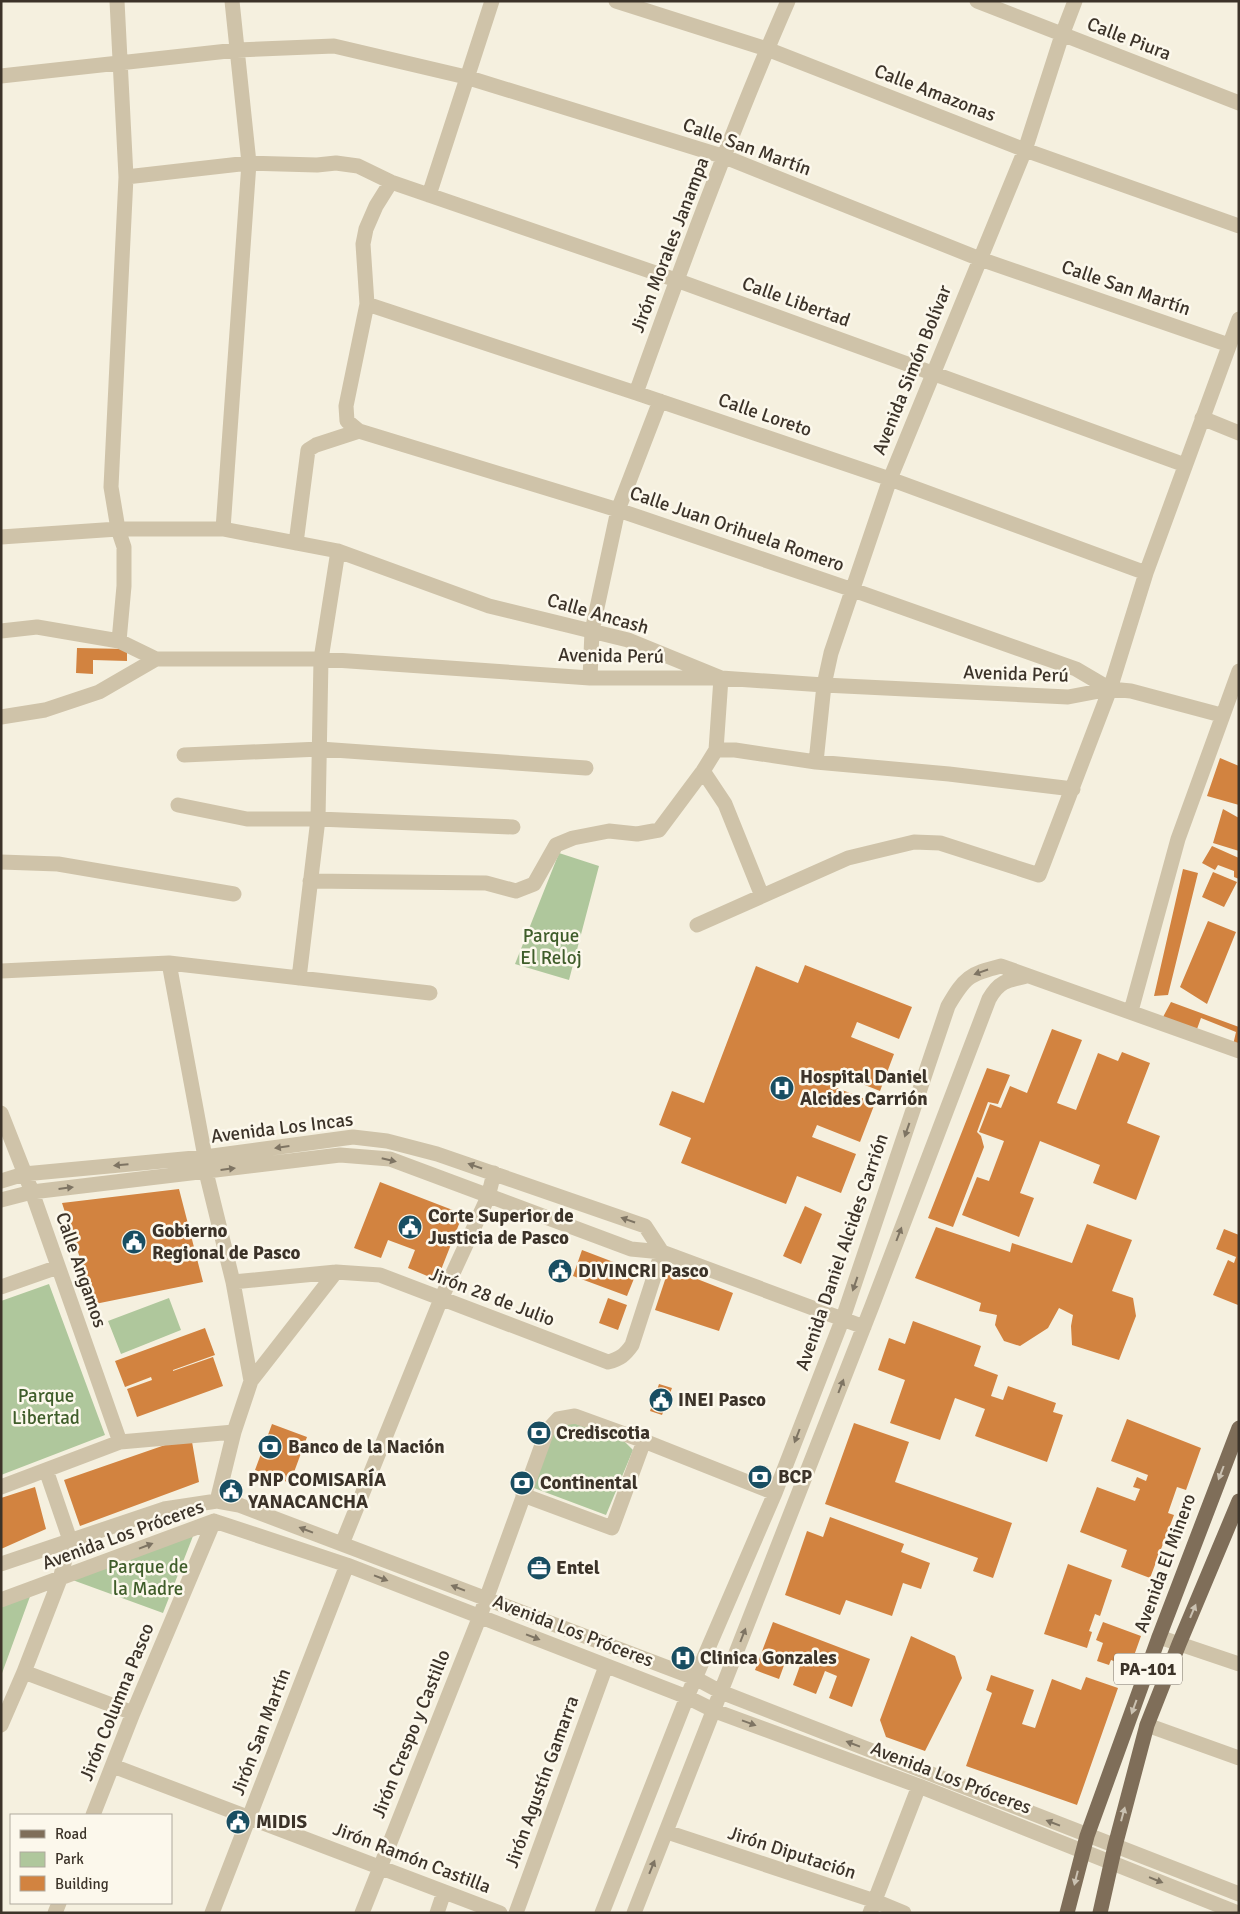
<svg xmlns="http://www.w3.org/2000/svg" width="1240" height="1914" viewBox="0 0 1240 1914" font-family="Signika,sans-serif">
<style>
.green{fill:#afc79c}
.building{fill:#d28340}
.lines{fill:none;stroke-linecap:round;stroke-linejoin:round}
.minor{stroke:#cfc3a9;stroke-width:15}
.major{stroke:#7f6e59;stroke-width:15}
.oneway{fill:#7e7463}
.oneway2{fill:#cac1b1}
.labels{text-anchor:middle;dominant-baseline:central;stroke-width:5;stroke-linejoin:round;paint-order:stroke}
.shield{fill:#fcf8ec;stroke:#766e64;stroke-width:1}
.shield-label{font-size:18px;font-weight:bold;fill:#3c3329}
.street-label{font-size:19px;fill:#3c3329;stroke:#fcf8ec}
.park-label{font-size:19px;fill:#3f5d2a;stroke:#fcf8ec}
.poi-label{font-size:19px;font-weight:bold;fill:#3c3329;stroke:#fcf8ec;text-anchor:start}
</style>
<rect width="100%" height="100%" fill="#f5f0df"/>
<!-- green -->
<path class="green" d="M559,853L599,866L569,980L515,964Z
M49,1284L105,1435L1,1475V1301Z
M169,1298L181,1330L121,1354L108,1321Z
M570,1422L620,1437L633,1450L606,1515L534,1488L551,1434L559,1424Z
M195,1531L163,1613L67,1578Z
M32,1591L1,1676V1603Z"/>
<!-- building -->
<path class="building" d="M77,648L127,649V661L93,660V674L76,673Z
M1220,758L1239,766V805L1207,796Z
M1223,809L1239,818V851L1213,843Z
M1212,846L1239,858V879L1234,877V871L1218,865L1215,870L1202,863Z
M1183,869L1198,873L1168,995L1154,996Z
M1213,872L1237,882L1224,907L1202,897Z
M1208,921L1236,932L1207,1004L1180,987Z
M805,965L912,1007L899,1039L857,1022L851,1037L894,1054L880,1091L837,1074L832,1086L875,1103L860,1142L817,1125L812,1137L856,1154L841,1193L797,1176L786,1204L681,1163L691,1138L659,1125L672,1091L704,1103L756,966L798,983Z
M1171,1002L1239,1027V1047L1233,1045L1236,1032L1201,1018L1197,1029L1163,1017Z
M1052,1029L1082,1040L1057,1103L1076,1110L1098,1053L1118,1061L1122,1052L1150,1063L1127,1123L1160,1136L1136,1200L1093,1183L1100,1165L1040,1141L1020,1193L1034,1198L1019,1237L962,1215L977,1177L989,1181L1004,1141L979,1132L990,1104L1001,1108L1010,1086L1027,1093Z
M987,1068L1010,1075L998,1104L988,1102L977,1132L981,1136L984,1147L953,1227L928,1218Z
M380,1182L463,1214L437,1280L408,1268L415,1250L388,1240L381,1258L354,1248Z
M179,1189L203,1282L95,1304L62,1203Z
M805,1206L822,1214L801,1264L783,1256Z
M1087,1224L1132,1240L1112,1291L1133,1298L1136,1316L1119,1360L1072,1345L1071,1326L1073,1315L1059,1308L1048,1328L1020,1346L1004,1341L995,1325L997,1315L979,1311L981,1303L915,1278L936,1227L1010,1252L1012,1243L1072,1263Z
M1224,1229L1239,1235L1238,1305L1213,1295L1228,1260L1234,1263L1236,1257L1216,1249Z
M582,1250L637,1271L627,1296L573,1276Z
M669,1268L733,1293L719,1331L655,1310Z
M608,1298L627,1305L618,1330L599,1323Z
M913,1321L981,1346L974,1366L998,1375L991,1396L1003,1400L1008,1386L1056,1403L1053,1412L1063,1415L1047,1462L975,1436L985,1409L955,1398L940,1440L890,1423L905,1380L878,1370L889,1338L905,1344Z
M205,1328L215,1355L173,1370V1371L213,1357L223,1386L137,1417L127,1389L152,1380L151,1377L125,1387L115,1361Z
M659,1384L672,1388L662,1415L650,1411Z
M1127,1419L1201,1448L1186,1490L1177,1487L1168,1513L1174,1515L1150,1578L1121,1567L1127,1550L1080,1532L1097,1487L1135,1501L1140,1489L1133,1487L1137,1477L1146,1481L1148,1475L1111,1461Z
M854,1423L909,1442L895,1482L1012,1523L993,1578L973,1571L978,1558L825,1504Z
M272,1424L307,1437L290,1483L255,1470Z
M191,1436L199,1482L80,1526L64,1480Z
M35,1487L46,1529L1,1549V1498Z
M830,1517L904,1544L901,1552L930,1563L921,1589L903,1583L892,1616L846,1600L840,1615L785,1595L807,1531L823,1537Z
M1068,1564L1112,1580L1100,1616L1095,1614L1089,1631L1092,1632L1087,1648L1044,1634Z
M773,1622L870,1659L852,1707L829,1698L837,1676L825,1671L816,1694L793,1685L801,1663L787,1657L779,1679L755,1670Z
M1103,1622L1141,1636L1130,1667L1111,1660L1109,1665L1097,1661L1103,1643L1096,1640Z
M911,1636L955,1656L962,1678L925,1751L886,1737L880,1720Z
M991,1675L1034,1690L1022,1724L1035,1728L1052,1679L1081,1690L1086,1677L1118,1688L1077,1805L966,1766L992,1693L986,1690Z"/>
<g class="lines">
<!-- minor -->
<path class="minor" d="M117,1L126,177
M616,1L767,49L1025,150L1239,226
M977,1L1239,103
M1,76L237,50L334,46L466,77L725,157L980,259L1229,345
M391,182L376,206L366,229L363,244L367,304L346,406L347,421L359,431L618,510L853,590L1076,669L1110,689
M429,195L492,1
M367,304L636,393L890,479L1146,573
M636,393C683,261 732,129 788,1
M1202,418L1239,433
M223,529L338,551L489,606L628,640L721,678L716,750L703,771L659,830L637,834L609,831L573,838L556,845L534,884L516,891L486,883L310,881
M1,537L118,529H223L249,163L232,1
M296,543L308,450L316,445L359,431
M1,631L37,627L119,641L156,659H321L590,678H721L824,685L1068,697L1110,689L1131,691L1221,715
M119,641L124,586V547L118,529L111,487L126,177L249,163L317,165L336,163L358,166L391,182L676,280L1185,465
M590,678L592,631L618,510L660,401
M1,717L45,710L99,692L156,659
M716,750H735L816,762L949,774L1073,789
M184,755L320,749L586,768
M816,762L824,685L831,653L890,479L1025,150L1062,35L1075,1
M703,771L725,804L762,896
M178,805L247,819H318L513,827
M1,862L58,864L234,894
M697,925L848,858L914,842L940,843L1039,875L1110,689L1146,573L1239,319
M169,963L205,1157L206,1172L233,1282L251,1381
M1,971L169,963L430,993
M299,978L318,819L321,659L338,551
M1131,1011L1178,839L1239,671
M1,1113L32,1192L120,1442
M1,1181L24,1174L205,1157L353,1137L387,1141L437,1154L645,1226L662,1252
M1,1200L32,1192L340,1155L390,1159L631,1249L662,1252L864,1327
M233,1282L336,1272L380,1275L608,1362C620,1359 625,1355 632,1345L662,1252
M1,1287L58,1267
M1,1487L120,1442L234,1432
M523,1495L612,1528L644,1441
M217,1501L234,1432L251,1381L336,1272
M342,1544L441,1299L488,1197L494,1173
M1,1564L164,1509L217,1501L239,1505L695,1678L721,1692L1239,1894
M1,1600L214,1521L347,1565L687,1697L715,1711L919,1786L1238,1913
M1159,1637L1239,1664
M24,1672L133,1713
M1,1725L24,1672L60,1579L70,1540L46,1470
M1147,1725L1239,1758
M113,1766L500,1913
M93,1815L133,1713L214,1521
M667,1832L875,1901L904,1913
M55,1913L59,1903
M212,1913L347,1565
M362,1913L480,1616L547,1431L558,1419L575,1416L644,1441L775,1493
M437,1913L444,1892
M516,1913L606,1666
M602,1913L687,1697L775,1493L843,1318L948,1006C965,977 969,974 1001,966L1239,1051
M634,1913L872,1306L989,999C999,981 1008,980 1027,976
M870,1913L919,1786"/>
<!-- major -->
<path class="major" d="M1067,1913L1087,1836L1159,1637L1239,1428
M1100,1913L1115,1846L1147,1725L1179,1644L1239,1501"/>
</g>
<!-- one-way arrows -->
<defs><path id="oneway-solid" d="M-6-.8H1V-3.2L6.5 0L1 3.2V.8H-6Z" transform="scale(1.25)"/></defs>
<g class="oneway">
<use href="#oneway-solid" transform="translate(981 972) rotate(161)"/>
<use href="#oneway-solid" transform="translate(907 1130) rotate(109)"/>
<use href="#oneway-solid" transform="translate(282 1147) rotate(172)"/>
<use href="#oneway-solid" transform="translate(389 1160) rotate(13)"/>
<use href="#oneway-solid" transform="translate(121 1165) rotate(175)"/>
<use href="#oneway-solid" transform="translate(475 1166) rotate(-161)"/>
<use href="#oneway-solid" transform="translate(228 1169) rotate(-7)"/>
<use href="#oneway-solid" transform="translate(66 1188) rotate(-7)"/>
<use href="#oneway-solid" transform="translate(628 1220) rotate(-161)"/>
<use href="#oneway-solid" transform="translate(899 1234) rotate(-69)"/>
<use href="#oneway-solid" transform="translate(855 1284) rotate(109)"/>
<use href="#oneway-solid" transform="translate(841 1386) rotate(-69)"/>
<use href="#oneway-solid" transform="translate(797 1436) rotate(111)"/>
<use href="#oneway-solid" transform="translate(306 1530) rotate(-159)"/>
<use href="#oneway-solid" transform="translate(146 1546) rotate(-21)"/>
<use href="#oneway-solid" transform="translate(381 1578) rotate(21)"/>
<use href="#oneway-solid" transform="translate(458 1588) rotate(-159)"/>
<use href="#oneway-solid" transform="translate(743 1635) rotate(-69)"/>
<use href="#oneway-solid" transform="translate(533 1637) rotate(21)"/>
<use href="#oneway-solid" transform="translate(749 1723) rotate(20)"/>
<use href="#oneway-solid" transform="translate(853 1744) rotate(-159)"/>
<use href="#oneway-solid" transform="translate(1053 1823) rotate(-159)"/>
<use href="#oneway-solid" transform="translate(652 1867) rotate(-68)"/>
<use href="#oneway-solid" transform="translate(1156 1880) rotate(22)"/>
</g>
<g class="oneway2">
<use href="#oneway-solid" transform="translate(1221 1473) rotate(111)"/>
<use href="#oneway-solid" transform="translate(1193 1611) rotate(-67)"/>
<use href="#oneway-solid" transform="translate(1134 1707) rotate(110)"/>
<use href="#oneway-solid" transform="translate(1123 1814) rotate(-75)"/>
<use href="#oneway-solid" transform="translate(1076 1878) rotate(104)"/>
</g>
<!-- icons -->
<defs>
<symbol id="hospital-disc" viewBox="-11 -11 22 22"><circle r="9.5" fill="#194e62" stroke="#fcf8ec"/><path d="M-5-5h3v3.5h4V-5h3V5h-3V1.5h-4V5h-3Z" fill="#fff"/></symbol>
<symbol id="civic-disc" viewBox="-11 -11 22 22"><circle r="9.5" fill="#194e62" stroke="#fcf8ec"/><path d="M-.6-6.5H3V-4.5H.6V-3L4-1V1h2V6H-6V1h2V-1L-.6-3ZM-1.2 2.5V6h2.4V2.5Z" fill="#fff"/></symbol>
<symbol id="bank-disc" viewBox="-11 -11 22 22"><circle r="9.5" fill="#194e62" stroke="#fcf8ec"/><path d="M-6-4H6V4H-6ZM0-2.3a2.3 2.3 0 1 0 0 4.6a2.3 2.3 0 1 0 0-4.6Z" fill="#fff"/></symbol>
<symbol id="office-disc" viewBox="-11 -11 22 22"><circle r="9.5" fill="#194e62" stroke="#fcf8ec"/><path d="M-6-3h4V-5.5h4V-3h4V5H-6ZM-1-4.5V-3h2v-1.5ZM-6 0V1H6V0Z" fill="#fff"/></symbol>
</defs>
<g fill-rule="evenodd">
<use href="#hospital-disc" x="768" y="1074" width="28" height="28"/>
<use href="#civic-disc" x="396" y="1213" width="28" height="28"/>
<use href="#civic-disc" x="120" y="1228" width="28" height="28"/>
<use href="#civic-disc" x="546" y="1257" width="28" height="28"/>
<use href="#civic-disc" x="647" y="1386" width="28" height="28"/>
<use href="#bank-disc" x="525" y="1419" width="28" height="28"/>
<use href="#bank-disc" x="256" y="1433" width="28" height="28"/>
<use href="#bank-disc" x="746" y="1463" width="28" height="28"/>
<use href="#bank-disc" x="508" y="1469" width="28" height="28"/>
<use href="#civic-disc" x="217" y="1477" width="28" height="28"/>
<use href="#office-disc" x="525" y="1554" width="28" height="28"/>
<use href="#hospital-disc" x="669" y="1644" width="28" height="28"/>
<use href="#civic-disc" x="224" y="1808" width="28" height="28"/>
</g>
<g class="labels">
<!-- shield labels -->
<rect class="shield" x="1114" y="1653.5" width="68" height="31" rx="4"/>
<g class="shield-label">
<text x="1148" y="1669">PA-101</text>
</g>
<!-- street labels -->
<g class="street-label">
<text transform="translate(1129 39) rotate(21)">Calle Piura</text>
<text transform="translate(935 93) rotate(21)">Calle Amazonas</text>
<text transform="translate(747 147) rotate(20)">Calle San Martín</text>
<text transform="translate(670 245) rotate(-69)">Jirón Morales Janampa</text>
<text transform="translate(1126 288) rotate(19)">Calle San Martín</text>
<text transform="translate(796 302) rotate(20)">Calle Libertad</text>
<text transform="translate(912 370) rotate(-68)">Avenida Simón Bolívar</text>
<text transform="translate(765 415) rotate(19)">Calle Loreto</text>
<text transform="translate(737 529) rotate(19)">Calle Juan Orihuela Romero</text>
<text transform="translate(598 614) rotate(16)">Calle Ancash</text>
<text transform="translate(611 656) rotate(1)">Avenida Perú</text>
<text transform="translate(1016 674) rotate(2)">Avenida Perú</text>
<text transform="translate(282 1128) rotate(-7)">Avenida Los Incas</text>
<text transform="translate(842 1252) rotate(-71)">Avenida Daniel Alcides Carrión</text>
<text transform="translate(81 1270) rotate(71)">Calle Angamos</text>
<text transform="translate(492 1297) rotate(21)">Jirón 28 de Julio</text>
<text transform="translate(123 1535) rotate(-20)">Avenida Los Próceres</text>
<text transform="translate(1165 1563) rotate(-70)">Avenida El Minero</text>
<text transform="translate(573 1631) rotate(21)">Avenida Los Próceres</text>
<text transform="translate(117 1702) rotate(-68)">Jirón Columna Pasco</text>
<text transform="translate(261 1732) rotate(-69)">Jirón San Martín</text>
<text transform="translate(411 1734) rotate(-68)">Jirón Crespo y Castillo</text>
<text transform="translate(951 1778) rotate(21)">Avenida Los Próceres</text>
<text transform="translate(542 1782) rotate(-70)">Jirón Agustín Gamarra</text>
<text transform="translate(792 1853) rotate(18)">Jirón Diputación</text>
<text transform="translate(412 1858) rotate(21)">Jirón Ramón Castilla</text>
</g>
<!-- park labels -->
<g class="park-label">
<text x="551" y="936">Parque<tspan x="551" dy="22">El Reloj</tspan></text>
<text x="46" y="1396">Parque<tspan x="46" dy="22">Libertad</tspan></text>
<text x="148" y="1567">Parque de<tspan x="148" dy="22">la Madre</tspan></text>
</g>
<!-- poi labels -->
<g class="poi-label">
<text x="800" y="1077">Hospital Daniel<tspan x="800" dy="22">Alcides Carrión</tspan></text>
<text x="428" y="1216">Corte Superior de<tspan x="428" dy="22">Justicia de Pasco</tspan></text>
<text x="152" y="1231">Gobierno<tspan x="152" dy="22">Regional de Pasco</tspan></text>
<text x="578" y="1271">DIVINCRI Pasco</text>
<text x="678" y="1400">INEI Pasco</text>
<text x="556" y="1433">Crediscotia</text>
<text x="288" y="1447">Banco de la Nación</text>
<text x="778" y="1477">BCP</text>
<text x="248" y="1480">PNP COMISARÍA<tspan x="248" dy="22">YANACANCHA</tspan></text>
<text x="540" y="1483">Continental</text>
<text x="556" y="1568">Entel</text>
<text x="700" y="1658">Clinica Gonzales</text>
<text x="256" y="1822">MIDIS</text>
</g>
</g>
<!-- border -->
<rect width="1240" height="1914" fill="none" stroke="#3c3329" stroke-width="5"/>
<!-- legend -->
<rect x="10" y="1814" width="162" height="90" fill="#fcf8ec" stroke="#afa99e"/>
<rect x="20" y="1830" width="25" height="8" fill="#7f6e59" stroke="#afa99e"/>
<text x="55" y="1839" font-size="15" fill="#3c3329">Road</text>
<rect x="20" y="1852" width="25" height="15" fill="#afc79c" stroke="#afa99e"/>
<text x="55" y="1864" font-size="15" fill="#3c3329">Park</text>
<rect x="20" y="1876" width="25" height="15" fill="#d28340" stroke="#afa99e"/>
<text x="55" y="1889" font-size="15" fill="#3c3329">Building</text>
</svg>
